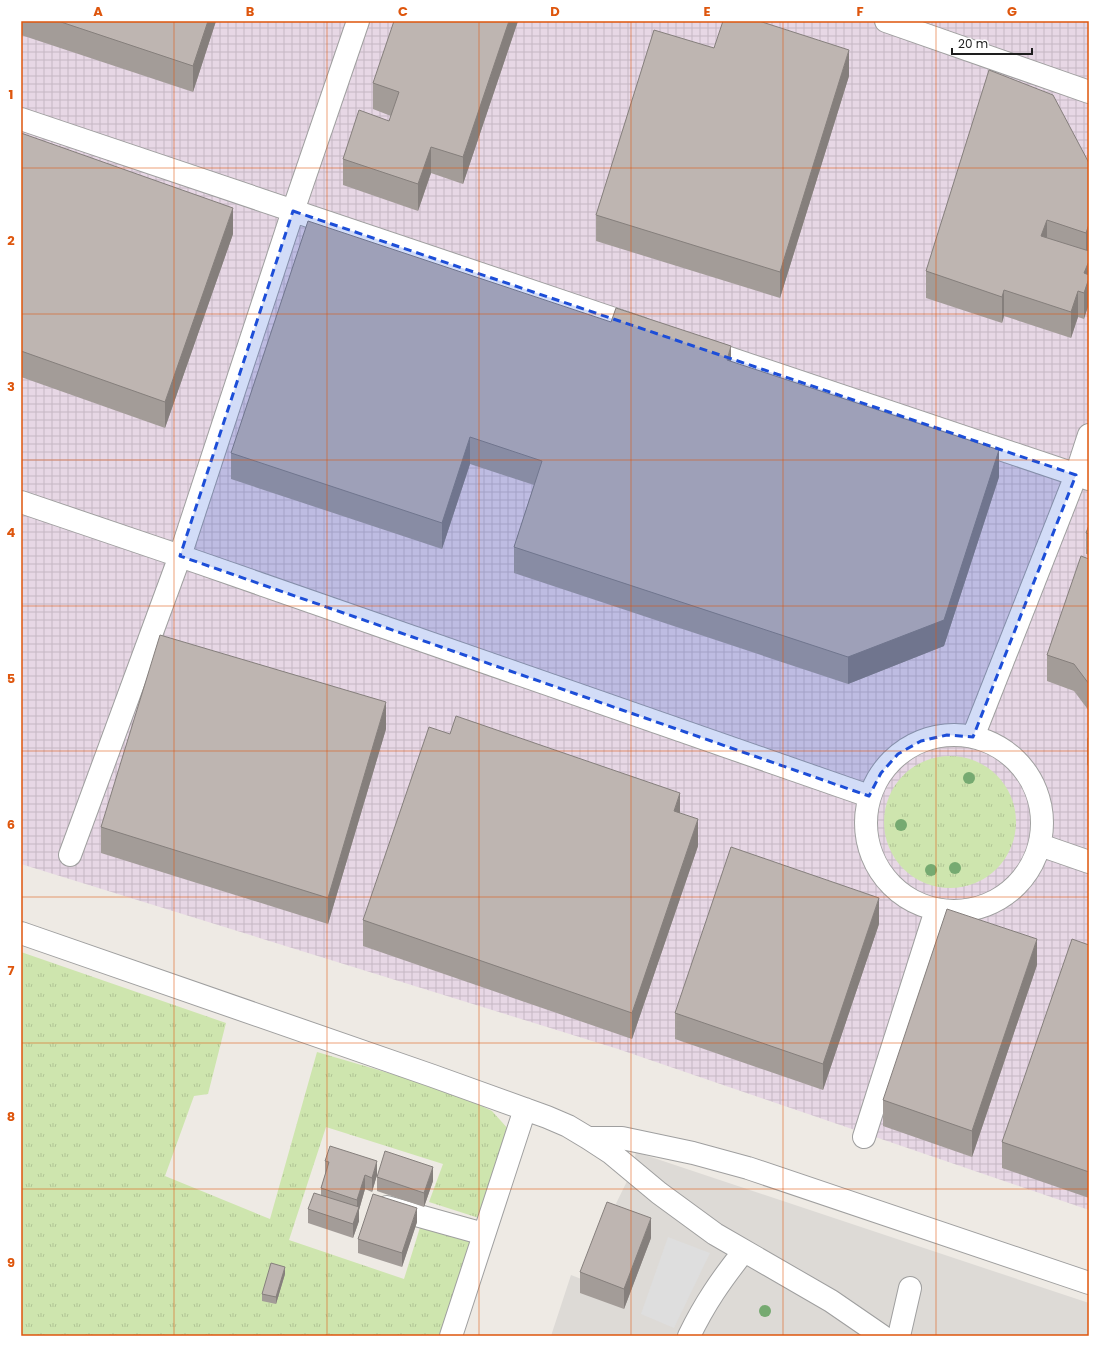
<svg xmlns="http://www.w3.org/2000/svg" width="1110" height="1357" viewBox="0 0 1110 1357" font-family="Poppins,sans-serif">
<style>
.industrial{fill:url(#industrial-grid)}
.airport{fill:#dddad6}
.grass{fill:url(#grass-tufts)}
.parking{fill:#dedede}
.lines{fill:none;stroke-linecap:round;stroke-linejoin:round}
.minor-casing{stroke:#9f9f9f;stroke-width:24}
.minor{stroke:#fff;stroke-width:22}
.tree{fill:#76aa71}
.wall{fill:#a39c98}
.shaded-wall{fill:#857f7c}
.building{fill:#beb5b1;stroke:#857f7c}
.marked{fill:#1d4ed8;fill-opacity:0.2;stroke:#1d4ed8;stroke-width:3;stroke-dasharray:8 5;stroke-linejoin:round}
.grid{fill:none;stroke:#de560d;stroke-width:1;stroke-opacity:0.55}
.neatline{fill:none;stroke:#de560d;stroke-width:1.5}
.grid-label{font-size:13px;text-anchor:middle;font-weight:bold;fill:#de560d}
</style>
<defs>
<pattern id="industrial-grid" width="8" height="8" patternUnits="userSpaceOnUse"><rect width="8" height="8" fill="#e7d7e5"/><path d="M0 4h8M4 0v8" fill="none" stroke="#c6b8c4"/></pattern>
<pattern id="grass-tufts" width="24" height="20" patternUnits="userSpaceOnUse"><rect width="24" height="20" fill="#cee5ae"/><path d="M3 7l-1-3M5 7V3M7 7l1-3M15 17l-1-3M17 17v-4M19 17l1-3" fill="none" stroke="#b0c495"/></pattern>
</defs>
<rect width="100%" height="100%" fill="#eeeae4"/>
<!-- industrial -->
<path class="industrial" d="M21,21H1089V1210L618,1049L21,864Z"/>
<!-- airport -->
<path class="airport" d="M636,1152L1089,1303V1336H551L571,1275L584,1280L607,1222L632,1171Z"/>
<!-- grass -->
<path class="grass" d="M884 822a66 66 0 1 1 132 0a66 66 0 1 1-132 0Z
M21,952L226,1023L208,1094L194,1096L165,1176L270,1219L317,1052L450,1091L492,1111L511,1132L482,1219L429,1202L443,1164L326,1127L289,1240L404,1279L422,1221L475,1238L441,1336H21Z"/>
<!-- parking -->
<path class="parking" d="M668,1237L710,1253L674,1328L641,1314Z"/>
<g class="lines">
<defs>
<path id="minor" d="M886,21L1089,92
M21,119L641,328
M702,349L1089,479
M21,502L180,556L869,796
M866 823a88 88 0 1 1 176 0a88 88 0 1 1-176 0Z
M973,737L1076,475L1089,435
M1040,845L1089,862
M70,855L180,556L293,211L358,21
M21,933L433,1076L547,1117L568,1126L588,1138L611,1153L659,1193L715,1234L831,1301L882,1336
M864,1137L936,910
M588,1138H622L693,1153L748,1168L1089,1283
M387,1207L484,1234
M451,1336L525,1109
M689,1336C705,1303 721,1280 744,1251
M899,1336L910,1288"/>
</defs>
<!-- minor casing -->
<use href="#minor" class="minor-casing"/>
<!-- minor -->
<use href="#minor" class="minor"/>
</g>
<!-- trees -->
<g class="tree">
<circle cx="969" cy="778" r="6"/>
<circle cx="901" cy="825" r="6"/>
<circle cx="955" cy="868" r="6"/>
<circle cx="931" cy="870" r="6"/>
<circle cx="765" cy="1311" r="6"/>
</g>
<!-- wall -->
<path class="wall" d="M21,21H216L193,92L21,35Z
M518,21L463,184L431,173L418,211L343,185V159L389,121L391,116L373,109V83Z
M714,48L849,76L780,298L596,241V215Z
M21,133L233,234L165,428L21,377Z
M1089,163V251L1084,319L1078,317L1071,338L1004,316L1002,323L926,298V271Z
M731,362L999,477L944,646L848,684L514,573V547L534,485L470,464L442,549L231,479V453Z
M1089,525V555L1086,554V533Z
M1089,559V711L1074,691L1047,681V655Z
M386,729L328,924L101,853V827Z
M1089,735V766L1087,765V739Z
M680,813L698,846L632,1039L363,946V920Z
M879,924L823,1090L675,1039V1013Z
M1089,945V1198L1002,1168V1142Z
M1037,965L972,1157L883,1126V1100Z
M325,1161L377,1175L372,1192L365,1189L359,1210V1221L353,1238L308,1223V1209L321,1195V1188L325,1175Z
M377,1177L433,1181L424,1207L377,1191Z
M417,1222L402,1267L358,1253V1239Z
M651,1238L624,1309L580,1293V1272Z
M285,1274L276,1304L262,1301V1294Z"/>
<!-- shaded-wall -->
<path class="shaded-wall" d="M208,21H216L193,92V66Z
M509,21H518L463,184V157Z
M849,50V76L780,298V272Z
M431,147V173L418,211V184Z
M233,208V234L165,428V402Z
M1047,220V246L1041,236Z
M1089,224V251L1086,260V233Z
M1089,261V304L1084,319V273Z
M1004,290V316L1002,323V297Z
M1078,291V317L1071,338V312Z
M731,346V372L727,360Z
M470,437V464L442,549V523Z
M999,450V477L944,646L848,684V657Z
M386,702V729L328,924V898Z
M680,793V819L674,811Z
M698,819V846L632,1039V1013Z
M879,898V924L823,1090V1064Z
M1037,939V965L972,1157V1131Z
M377,1161V1175L372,1192V1178Z
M433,1167V1181L424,1207V1193Z
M365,1175V1189L359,1210V1221L353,1238V1224L357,1211V1200Z
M417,1208V1222L402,1267V1253Z
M651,1218V1238L624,1309V1289Z
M285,1267V1274L276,1304V1297Z"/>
<!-- building -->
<path class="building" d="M58,21H208L193,66Z
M394,21H509L463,157L431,147L418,184L343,159L359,110L389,121L399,92L373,83Z
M723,21H759L849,50L780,272L596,215L654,30L714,48Z
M989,70L1053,95L1089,163V224L1086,233L1047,220L1041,236L1089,251V261L1084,273L1089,275V278L1084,293L1078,291L1071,312L1004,290L1002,297L926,271Z
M21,133L233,208L165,402L21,351Z
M308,221L611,322L616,308L731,346L727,360L999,450L944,620L848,657L514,547L542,461L470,437L442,523L231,453Z
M1089,525V534L1086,533Z
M1081,556L1089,559V684L1074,664L1047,655Z
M160,635L386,702L328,898L101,827Z
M456,716L680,793L674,811L698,819L632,1013L363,920L429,727L450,734Z
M731,847L879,898L823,1064L675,1013Z
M947,909L1037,939L972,1131L883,1100Z
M1072,939L1089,945V1172L1002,1142Z
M330,1146L377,1161L372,1178L365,1175L357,1200L321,1188L329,1162L325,1161Z
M385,1151L433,1167L424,1193L377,1177Z
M314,1193L359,1207L353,1224L308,1209Z
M373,1194L417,1208L402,1253L358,1239Z
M607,1202L651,1218L624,1289L580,1272Z
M271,1263L285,1267L276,1297L262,1294Z"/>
<!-- marked area -->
<path class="marked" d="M293,211L1076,475L973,737L947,735L921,741L898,754L881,773L869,796L180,556Z"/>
<!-- grid -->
<path class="grid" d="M174,21V1336M327,21V1336M479,21V1336M631,21V1336M783,21V1336M936,21V1336M21,168H1089M21,314H1089M21,460H1089M21,606H1089M21,751H1089M21,897H1089M21,1043H1089M21,1189H1089"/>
<!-- border -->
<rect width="1110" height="1357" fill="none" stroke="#ffffff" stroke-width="44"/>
<!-- scale -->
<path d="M952 48v6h80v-6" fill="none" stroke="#1e1e1e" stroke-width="2"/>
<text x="958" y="48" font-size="12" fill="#1e1e1e" stroke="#ffffff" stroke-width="3" paint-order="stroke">20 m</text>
<rect x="22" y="22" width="1066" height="1313" class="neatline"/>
<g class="grid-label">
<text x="98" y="16">A</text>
<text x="250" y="16">B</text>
<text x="403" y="16">C</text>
<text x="555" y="16">D</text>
<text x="707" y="16">E</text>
<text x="860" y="16">F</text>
<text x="1012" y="16">G</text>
<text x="11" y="99">1</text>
<text x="11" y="245">2</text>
<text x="11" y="391">3</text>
<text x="11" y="537">4</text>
<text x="11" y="683">5</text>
<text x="11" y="829">6</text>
<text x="11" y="975">7</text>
<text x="11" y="1121">8</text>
<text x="11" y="1267">9</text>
</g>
</svg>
